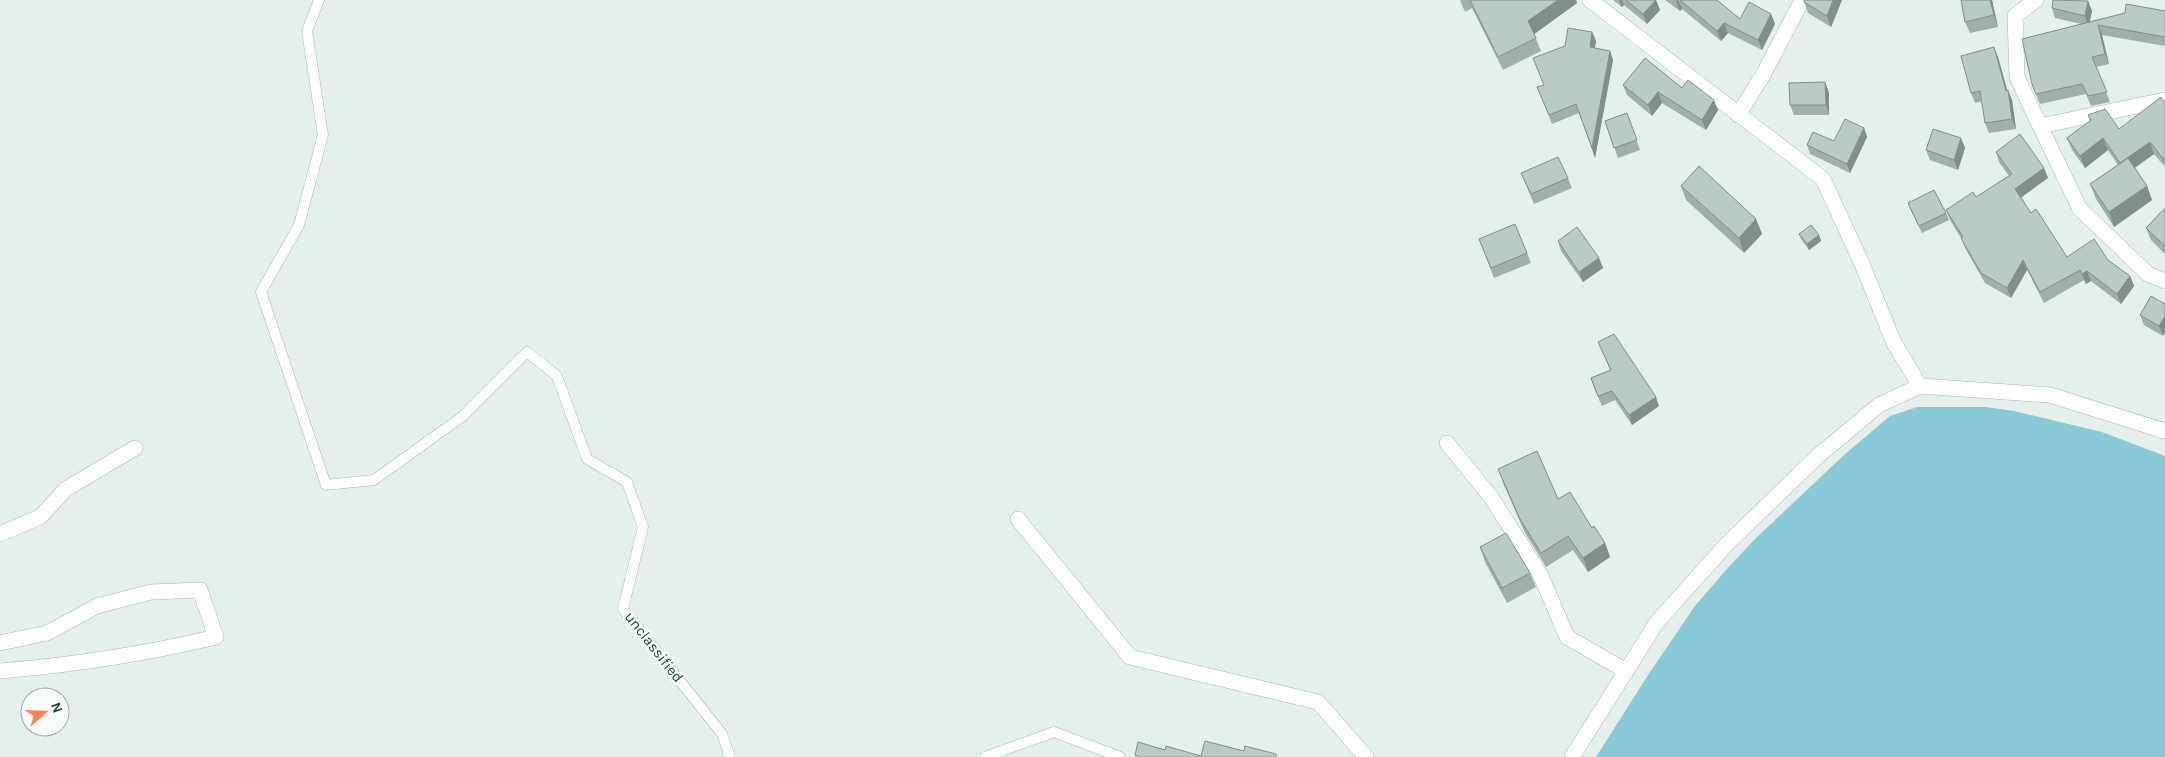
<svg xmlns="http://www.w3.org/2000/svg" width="2165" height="757" viewBox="0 0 2165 757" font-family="Karla,sans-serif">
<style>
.water{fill:#89cad8}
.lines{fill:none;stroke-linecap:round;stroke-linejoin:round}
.lane-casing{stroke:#a7b8b3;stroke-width:11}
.street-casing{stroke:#a7b8b3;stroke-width:16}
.secondary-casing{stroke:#a2bcb4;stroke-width:16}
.lane{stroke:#fff;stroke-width:10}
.street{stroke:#fff;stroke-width:15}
.secondary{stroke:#fff;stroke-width:15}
.wall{fill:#a0afa9}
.shaded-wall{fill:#828e89}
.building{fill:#bacbc4;stroke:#828e89}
.labels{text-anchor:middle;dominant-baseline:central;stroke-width:5;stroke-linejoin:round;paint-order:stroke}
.street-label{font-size:15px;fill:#22433b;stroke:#f6fbf9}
</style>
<rect width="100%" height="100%" fill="#e5efeb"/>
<!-- water -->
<path class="water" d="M1917,407H1986L2014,411L2102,432L2165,456V757H1596L1650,672L1695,606L1726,570L1755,539L1844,455L1890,416Z"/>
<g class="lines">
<defs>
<path id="lane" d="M319,0L307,31L323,135L299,225L261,292L326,485L374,480L463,416L527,352L557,376L587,459L627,482L643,527L623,609L722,734L730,757
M985,757L1054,732L1120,757"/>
<path id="street" d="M1590,0L1823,179L1862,264L1894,343L1920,386
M2036,0L2015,16L2017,77L2040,126L2165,100
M1738,115L1763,75L1802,0
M2040,126L2080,209L2148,274L2165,281
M1447,443L1491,497L1541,576L1567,637L1626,671
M1018,519L1130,657L1318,702L1366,757
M0,534L40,517L66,489L135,448
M0,643L47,633L97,606L151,592L200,590L216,637C145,654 73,665 0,671"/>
<path id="secondary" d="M1572,757L1657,622L1727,544L1819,455L1879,405L1920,386L2050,395L2165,431"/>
</defs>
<!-- lane casing -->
<use href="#lane" class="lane-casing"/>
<!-- street casing -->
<use href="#street" class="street-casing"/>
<!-- secondary casing -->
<use href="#secondary" class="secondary-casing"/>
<!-- lane -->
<use href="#lane" class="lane"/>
<!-- street -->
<use href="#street" class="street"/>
<!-- secondary -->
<use href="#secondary" class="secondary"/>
</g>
<!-- wall -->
<path class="wall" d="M1460,0H1576L1577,3L1534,34L1541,51L1503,70L1472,8L1465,12Z
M1613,0H1656L1660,10L1647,24L1624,5L1622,7Z
M1665,0H1717L1740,19L1771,14L1775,24L1762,50L1728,33L1721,41L1682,9L1680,11Z
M1804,0H1842L1831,27L1808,13L1804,2Z
M1961,0H1992L1998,27L1970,33L1965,22Z
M2088,1L2092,11L2089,22L2165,11V46L2102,35L2109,64L2096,67L2110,102L2091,106L2086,94L2040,104L2032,84L2081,24L2055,18L2052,8Z
M1592,32L1596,41L1595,48L1610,51L1613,60L1595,158L1579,113L1552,124L1537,87L1544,85L1565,46Z
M1998,57L2007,90L2012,100L2016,129L1989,133L1985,123L1982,101L1975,103L1971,93Z
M1825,82L1829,93V115H1794L1790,105Z
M1623,85L1682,88L1718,110L1706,130L1662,103L1652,116L1627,95Z
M2165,103V167L2154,154L2135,168L2147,186L2152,200L2114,227L2096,199L2090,184L2118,165L2108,150L2085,168L2072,150L2067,138L2090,121L2088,115L2119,129Z
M1627,113L1640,150L1618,158L1605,121Z
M1864,128L1867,137L1850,173L1810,154L1807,145L1834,141Z
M1965,148L1958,170L1930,160L1926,150Z
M1996,152L2044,168L2048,178L2021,197L2031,213L2067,257L2108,260L2130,276L2134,286L2121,304L2091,281L2086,284L2084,280L2044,303L2027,270L2011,298L1985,283L1965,248L1961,238L1950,220L1946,210L1976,197L2009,176L1999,162Z
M1521,173L1568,178L1572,188L1534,204Z
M1681,186L1756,219L1762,234L1744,253L1686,200Z
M1908,203L1946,213L1949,220L1922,233L1911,211Z
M2165,208V254L2151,240L2146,228Z
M1799,234L1819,235L1821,241L1809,250L1801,239Z
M1479,239L1527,253L1531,263L1494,278Z
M1558,241L1599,258L1603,268L1583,282L1561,251Z
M2151,296L2163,336L2144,325L2140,315Z
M1598,342L1659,406L1632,425L1615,400L1602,406L1594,388L1591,378L1610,370Z
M1498,469L1558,499L1592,528L1605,543L1610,557L1588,572L1573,550L1546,567L1525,533L1503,483Z
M1480,547L1530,573L1536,587L1507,603L1485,562Z"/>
<!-- shaded-wall -->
<path class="shaded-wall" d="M1558,0H1576L1577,3L1533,35L1528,21Z
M1619,0H1622L1624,5L1622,7Z
M1656,0L1660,10L1647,24L1643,14Z
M1677,0H1678L1682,9L1680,11L1676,1Z
M1833,0H1842L1831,27L1827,16Z
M1990,0H1992L1998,27L1994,15Z
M2088,1L2092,11L2089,26L2085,16Z
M1771,14L1775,24L1762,50L1758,40Z
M1724,23L1728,33L1721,41L1717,31Z
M2098,25L2102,35L2109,64L2105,54Z
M1592,32L1596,41L1593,57L1590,47Z
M1994,47L1998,57L2009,97L2008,90L2012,100L2016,129L2012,119L2006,91Z
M1610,51L1613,60L1595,158L1592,148Z
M1825,82L1829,93V115L1826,105Z
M1658,92L1662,103L1652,116L1648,105Z
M1714,100L1718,110L1706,130L1702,120Z
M1864,128L1867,137L1850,173L1847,164Z
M1961,138L1965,148L1958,170L1954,160Z
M2103,138L2108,150L2085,168L2080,156Z
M2150,142L2154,154L2124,175L2120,163Z
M2044,168L2048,178L2019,199L2015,189Z
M2147,186L2152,200L2114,227L2109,212Z
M1756,219L1762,234L1744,253L1739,238Z
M1819,235L1821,241L1809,250L1807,244Z
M1599,258L1603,268L1583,282L1579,272Z
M2023,260L2027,270L2011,298L2007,288Z
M2087,271L2091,281L2086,284L2082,274Z
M2130,276L2134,286L2121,304L2117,294Z
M2165,316V333L2163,336L2159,326Z
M1656,397L1659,406L1632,425L1629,415Z
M1605,543L1610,557L1588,572L1583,558Z"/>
<!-- building -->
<path class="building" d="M1470,0H1558L1528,21L1536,38L1498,57Z
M1626,0H1656L1643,14Z
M1680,0H1717L1740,19L1749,2L1771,14L1758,40L1724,23L1717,31Z
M1804,0H1833L1827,16L1804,2Z
M1961,0H1990L1994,15L1965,22Z
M2053,0L2088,1L2085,16L2052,8Z
M2126,4L2165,11V37L2098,25L2105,54L2092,57L2107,92L2088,96L2082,84L2036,94L2032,84L2022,39L2125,13Z
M1568,28L1592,32L1590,47L1610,51L1592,148L1576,104L1549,115L1537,87L1544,85L1533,58L1565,46Z
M1994,47L2006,91L2008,90L2012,119L1985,123L1980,91L1971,93L1961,56Z
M1645,58L1682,88L1688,80L1714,100L1702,120L1658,92L1648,105L1623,85Z
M1825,82L1826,105H1790L1789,83Z
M2161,97L2165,103V161L2150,142L2120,163L2103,138L2080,156L2067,138L2091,120L2088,115L2105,109L2119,129Z
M1627,113L1637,140L1614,148L1605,121Z
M1845,119L1864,128L1847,164L1807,145L1813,132L1834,141Z
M1933,129L1961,138L1954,160L1926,150Z
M2020,134L2044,168L2015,189L2031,213L2036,209L2067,257L2094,239L2108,260L2130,276L2117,294L2087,271L2082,274L2080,270L2040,292L2023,260L2007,288L1981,273L1961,238L1963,237L1946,210L1973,192L1976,197L2012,174L1996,152Z
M1558,157L1568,178L1531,194L1521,173Z
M2128,158L2147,186L2109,212L2090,184Z
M1699,166L1756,219L1739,238L1681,186Z
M1934,190L1946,213L1919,226L1908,203Z
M2165,208V246L2146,228Z
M1515,224L1527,253L1491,268L1479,239Z
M1811,225L1819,235L1807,244L1799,234Z
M1577,227L1599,258L1579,272L1558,241Z
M2151,296L2165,304V316L2159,326L2140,315Z
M1614,334L1656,397L1629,415L1612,391L1598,396L1591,378L1611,370L1598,342Z
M1537,451L1558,499L1570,492L1592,528L1594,526L1605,543L1583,558L1568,536L1541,553L1520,519L1498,469Z
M1506,533L1530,573L1502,588L1480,547Z
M1205,741L1244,751L1245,746L1276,754V757H1141L1135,755L1138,742L1165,750L1166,746L1201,756Z"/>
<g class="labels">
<!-- street labels -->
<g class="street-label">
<text transform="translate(654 647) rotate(52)">unclassified</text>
</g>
</g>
<!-- north arrow -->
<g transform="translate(45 712) rotate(70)"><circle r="24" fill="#f6fbf9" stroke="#a1b1ad"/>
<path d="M0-4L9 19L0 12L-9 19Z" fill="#fe8354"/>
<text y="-8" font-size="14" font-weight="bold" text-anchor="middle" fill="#22433b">N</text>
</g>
</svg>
